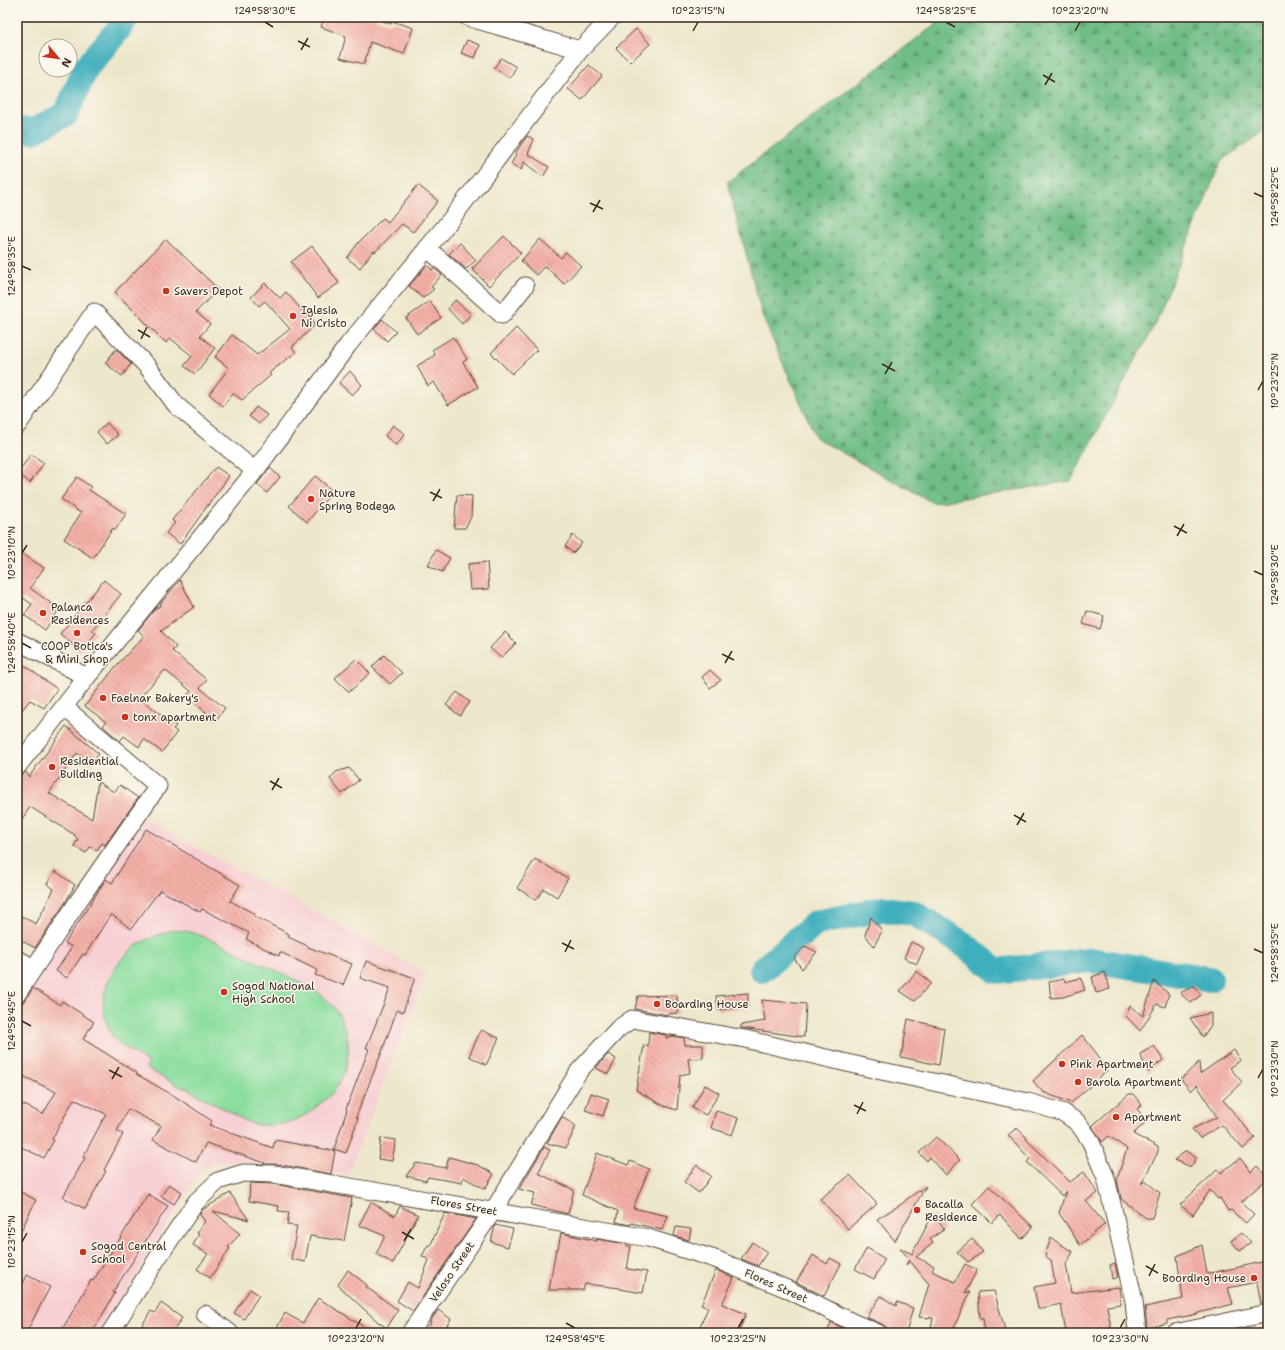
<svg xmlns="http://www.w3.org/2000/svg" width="1285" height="1350" viewBox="0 0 1285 1350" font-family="'Shantell Sans',sans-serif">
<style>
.built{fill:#f7cfd4}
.green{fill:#8bde9f;stroke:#63845e}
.forest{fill:url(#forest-firs);stroke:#567452}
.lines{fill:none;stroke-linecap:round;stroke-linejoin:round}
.river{stroke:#41afbd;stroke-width:26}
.building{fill:url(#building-back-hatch)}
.minor-casing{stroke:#564638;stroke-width:19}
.minor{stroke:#fff;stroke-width:17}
.ticks{fill:none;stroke:#3b2a1e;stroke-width:1.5}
.poi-dot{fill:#c8321e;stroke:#fbf7ec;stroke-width:1.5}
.labels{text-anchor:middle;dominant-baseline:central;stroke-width:3;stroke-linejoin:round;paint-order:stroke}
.poi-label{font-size:11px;fill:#3b2a1e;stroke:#fbf7ec;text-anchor:start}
.street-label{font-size:11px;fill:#3b2a1e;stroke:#fbf7ec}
.neatline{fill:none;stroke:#3b2a1e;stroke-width:1.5}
.ticks-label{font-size:10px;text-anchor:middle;fill:#3b2a1e}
</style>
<defs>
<pattern id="forest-firs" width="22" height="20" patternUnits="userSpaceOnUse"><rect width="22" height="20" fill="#70bd86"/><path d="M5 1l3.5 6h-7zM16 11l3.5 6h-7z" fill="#5d9a6d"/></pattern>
<pattern id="building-back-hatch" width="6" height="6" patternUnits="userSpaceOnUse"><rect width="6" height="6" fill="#f5b0a7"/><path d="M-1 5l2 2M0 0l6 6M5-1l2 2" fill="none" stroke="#c88f87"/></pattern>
</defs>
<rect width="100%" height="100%" fill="#fbf7ec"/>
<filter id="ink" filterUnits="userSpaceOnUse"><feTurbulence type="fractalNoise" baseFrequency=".025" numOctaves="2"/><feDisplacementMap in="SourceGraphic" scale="8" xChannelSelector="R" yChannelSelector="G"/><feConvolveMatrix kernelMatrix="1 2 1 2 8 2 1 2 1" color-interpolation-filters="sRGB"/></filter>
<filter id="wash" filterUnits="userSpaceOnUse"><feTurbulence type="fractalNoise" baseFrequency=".012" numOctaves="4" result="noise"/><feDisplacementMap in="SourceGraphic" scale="16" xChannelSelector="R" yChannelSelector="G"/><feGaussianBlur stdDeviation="0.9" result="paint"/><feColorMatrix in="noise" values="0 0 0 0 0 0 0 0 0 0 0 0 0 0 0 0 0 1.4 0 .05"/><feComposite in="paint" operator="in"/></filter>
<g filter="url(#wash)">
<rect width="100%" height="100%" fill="#ede7cb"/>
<!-- built -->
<path class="built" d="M143,818L426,973L348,1175L264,1165L216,1162L200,1171L100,1333H17V1010L40,972Z"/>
<!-- green -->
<path class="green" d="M170,931C175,931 180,930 185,931C209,936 233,951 255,961C277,972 316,986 331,1004C353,1029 354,1064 334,1091C331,1095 326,1099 321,1103C304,1119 282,1128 258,1125C247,1123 239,1117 230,1112C215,1104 200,1096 185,1087L184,1089L146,1068L149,1063C140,1057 119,1045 114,1038C92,1005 107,968 136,946C147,939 158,935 170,931Z"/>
<!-- forest -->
<path class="forest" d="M945,17H1268V129L1221,161L1155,324L1071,481L933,503L816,438L763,318L727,182Z"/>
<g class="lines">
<!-- river -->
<path class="river" d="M17,130L33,131L66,114L86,68L117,31L126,17
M762,970L816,923L883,909L913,913L962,943L997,971L1090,960L1210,979"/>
</g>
<g id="blocks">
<!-- building -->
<path class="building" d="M325,17H372L391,24L392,21L413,28L404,54L370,42L364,64L340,58L346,36L321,27Z
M636,29L650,44L630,62L616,48Z
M467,40L480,45L475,58L461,53Z
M501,58L516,67L510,78L494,68Z
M589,65L602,76L582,100L568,89Z
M527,136L534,139L528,154L549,167L543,177L524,162L521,170L511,164L516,155L515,154Z
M418,185L438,201L413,232L402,224L375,252L373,251L360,268L347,258L359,242L383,218L388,222Z
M504,236L521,253L489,286L472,269Z
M166,239L218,289L196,312L210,324L200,336L215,348L195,374L184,366L192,356L170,338L166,343L115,292Z
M540,239L561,258L566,252L581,266L564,284L545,266L536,275L521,261Z
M460,243L476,260L466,269L449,254Z
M312,246L339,283L318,298L291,262Z
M427,265L432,270L434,268L442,275L431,287L434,289L423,298L409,286Z
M265,283L280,298L286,292L315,325L292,347L296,352L269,373L271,375L242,400L233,393L223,406L209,394L229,368L215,357L232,335L257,355L290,329L265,301L259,306L251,297Z
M455,300L471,314L462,324L448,309Z
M430,301L441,318L417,334L406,318Z
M382,319L396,332L387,341L374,329Z
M516,328L537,350L512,374L491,353Z
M453,337L467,359L463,362L478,387L448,405L434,382L428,386L417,366L435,355L432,350Z
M116,349L131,364L122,376L105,363Z
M350,371L362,385L352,395L339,383Z
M256,407L267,415L259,424L249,416Z
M107,423L118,435L107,444L97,432Z
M393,425L405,434L396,445L385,436Z
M31,454L44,463L30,483L18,473Z
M216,467L229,476L180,544L166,533L175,523L172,520Z
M270,468L280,477L267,493L257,484Z
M315,476L333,491L307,522L289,506Z
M77,477L91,487L89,490L126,514L115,530L113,528L93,558L64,539L81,513L61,499Z
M457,495L472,496L471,517L465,528H454Z
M573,535L582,543L573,553L565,546Z
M436,550L450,558L442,572L428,565Z
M23,554L44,568L30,588L59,609L45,630L24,615L32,604L23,598L17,607V562Z
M487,562L489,589L470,590L468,564Z
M104,580L121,594L92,630L96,633L80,651L60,634Z
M180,580L194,607L161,631L176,647L172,651L207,680L200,688L225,708L216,720L186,697L191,691L165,670L139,698L176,726L173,729L177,732L162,752L144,739L139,747L124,736L120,741L103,726L106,722L85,706L116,666L144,636L138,630L154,610L161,605L160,604Z
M1087,611L1104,616L1100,629L1083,624Z
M505,632L516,643L501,658L490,648Z
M384,655L402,673L390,684L372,667Z
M356,659L370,673L349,692L335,678Z
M17,660L57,689L44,708L30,700L17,716Z
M710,670L721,680L710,688L702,677Z
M457,692L470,702L460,716L446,705Z
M66,726L99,754L90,764L77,753L49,793L92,819L98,782L114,792L120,785L138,798L105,845L102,843L97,850L90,847L86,853L74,846L78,839L75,836V835L30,807L17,827V778L26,772L29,777Z
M349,768L359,780L342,794L330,779L336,772Z
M146,829L240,885L230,901L255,914L254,916L289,934L288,937L308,946V947L352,964L343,985L315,975L317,970L280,952L279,956L246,939L249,933L202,909L200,912L160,890L131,929L111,914L85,955L83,954L67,978L56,971L72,947L65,943L106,879L112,883Z
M535,859L568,878L557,897L544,889L536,900L517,888Z
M55,871L75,885L65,903L35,948L17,938V914L36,924L54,889L47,884Z
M871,917L882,931L874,946L865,935Z
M911,942L924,948L917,964L904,958Z
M805,946L817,952L802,969L794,958Z
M366,961L415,978L403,1012L397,1010L381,1054L356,1117L358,1118L346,1153L334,1149L347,1110L346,1109L369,1049L366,1048L390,988L360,978Z
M917,971L931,983L915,1001L900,991Z
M1105,972L1110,989L1096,993L1092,977Z
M1081,978L1085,990L1063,997L1051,998L1049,982L1064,979L1065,982Z
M1154,981L1169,994L1165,1007L1157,1004L1140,1031L1126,1016L1130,1006L1143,1016Z
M1194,986L1201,995L1191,1003L1180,993Z
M33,988L60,1005L62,1001L94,1022L83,1039L137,1073L136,1074L176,1097L212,1121L209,1125L273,1148L275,1140L335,1151L331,1174L276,1164H264L265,1163L206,1143L196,1162L153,1140L161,1126L128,1109L117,1131L123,1134L104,1170L106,1171L85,1209L63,1197L85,1158L83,1157L106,1114L74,1099L52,1139L54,1140L44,1158L17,1145V1110L20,1103L43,1114L56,1092L17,1073V1004L22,1003L25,1000Z
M748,993V1007L718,1010L716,996Z
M677,995L678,1013L668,1014V1015L635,1009L638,996Z
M762,1000L806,1004L804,1037L741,1028V1025L765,1021Z
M1211,1013V1025L1203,1037L1190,1018Z
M908,1019L944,1028L939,1065L901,1057Z
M481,1030L499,1038L486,1065L469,1056Z
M649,1032L666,1035V1038L673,1036L684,1038L685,1045H703V1058L688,1059L690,1073L680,1075L677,1110L664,1106L636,1090L644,1045L648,1046Z
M1082,1035L1097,1054L1107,1071L1071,1103L1043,1092L1033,1081Z
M1154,1046L1163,1060L1148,1072L1140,1054Z
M1234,1050L1241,1060L1230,1068L1242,1082L1223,1100L1255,1138L1243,1149L1222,1125L1200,1138L1192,1129L1217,1117L1197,1085L1191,1091L1181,1079L1199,1062L1200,1074Z
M608,1054L616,1059L608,1074L596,1068Z
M705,1085L719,1093L706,1115L692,1108Z
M591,1093L609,1099L603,1116L585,1110Z
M1129,1094H1133L1142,1105L1137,1109L1147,1121L1133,1134L1158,1147V1152L1141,1184L1145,1181L1160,1193L1152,1218H1146L1121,1199L1117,1179L1127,1149L1109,1136L1102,1142L1092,1126Z
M716,1111L738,1118L732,1135L711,1128Z
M562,1117L576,1126L566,1148L547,1143Z
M1017,1128L1027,1138L1026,1139L1070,1182L1084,1172L1098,1193L1086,1201L1105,1224L1080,1245L1059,1213L1066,1191L1062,1196L1027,1162L1030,1159L1008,1135L1015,1129L1016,1130Z
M936,1137L960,1160L946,1175L930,1157L927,1161L919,1153Z
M381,1138L396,1140L392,1161L378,1159Z
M544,1147L550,1150L538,1173L574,1190L568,1214L531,1205L535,1193L519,1189Z
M1186,1151L1196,1158L1191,1167L1174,1160Z
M597,1153L628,1165L630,1161L649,1169L633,1208L668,1216L662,1230L631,1223L630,1225L616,1222L618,1211L582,1195Z
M449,1157L478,1165L494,1174L485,1189L463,1177L462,1183L428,1177L426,1181L406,1176L416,1163L446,1168Z
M1240,1158L1251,1172L1257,1166L1268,1178L1241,1202L1254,1214L1246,1223L1231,1210L1228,1211L1220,1198L1218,1199L1210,1190L1193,1215L1180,1205L1218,1169L1221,1173Z
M697,1165L711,1176L699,1193L684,1182Z
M850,1175L877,1204L848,1229L820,1199Z
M250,1183L273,1184L352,1198L344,1241L310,1236L305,1262L291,1259L297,1226L287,1225L289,1212L278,1211L279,1206L249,1201Z
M169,1184L182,1192L174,1204L161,1196Z
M926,1186L895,1241L877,1219L903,1203L907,1199Z
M989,1186L1033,1227L1022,1239L1000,1215L992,1223L972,1204Z
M17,1190L36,1200L17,1239Z
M230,1193L249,1220L213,1211L240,1234L228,1247L230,1248L210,1278L197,1269L208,1254L193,1245L199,1234L197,1233L205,1221L200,1215L202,1210Z
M148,1194L168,1206L113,1292L115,1293L92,1333H60L91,1280L93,1281Z
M371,1202L395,1216L400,1206L418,1215L393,1263L376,1254L385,1236L359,1225Z
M445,1213L476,1219L413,1311L397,1301L408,1282L418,1288L429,1260L422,1256L428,1245L430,1246Z
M933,1214L945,1229L930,1239L933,1243L916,1257L934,1266L932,1271L955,1282L965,1264L977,1270L965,1293L970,1292L955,1325L953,1333H930L933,1318L919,1317L929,1284L910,1261L906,1265L909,1259L900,1248L912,1254Z
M495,1225L513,1229L508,1247L491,1242Z
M676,1227L691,1229L689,1240L674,1236Z
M561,1233L597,1241V1239L627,1244V1246H631L627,1269L647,1272L643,1293L620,1289V1288L585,1284L583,1290H549L556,1249H558Z
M1241,1233L1251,1243L1240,1251L1231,1241Z
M1051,1238L1073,1252L1066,1264L1071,1293L1119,1287L1121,1304L1107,1306L1112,1333H1066L1061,1304L1038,1309L1034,1287L1055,1283L1051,1260L1045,1256Z
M972,1239L983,1252L968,1262L957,1252Z
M752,1242L767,1252L758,1266L741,1259Z
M1202,1245L1207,1274L1262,1262L1264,1274H1268V1303L1261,1304L1257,1282L1228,1288L1233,1304L1198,1313V1314L1167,1320V1323L1147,1328L1145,1307L1183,1299L1177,1256Z
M867,1248L885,1259L874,1279L855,1269Z
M813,1255L827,1264L830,1258L841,1264L824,1296L796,1282Z
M1115,1263L1118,1277L1112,1279L1110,1265Z
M348,1270L367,1285L366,1287L398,1310L387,1328L378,1322L338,1285Z
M716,1270L734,1278L722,1304L746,1314L738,1333H697L708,1308L701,1305Z
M27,1275L50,1287L26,1333H17V1297Z
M250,1289L259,1295L244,1319L234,1313Z
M994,1291L1006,1333H985L983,1318H980L978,1292Z
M881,1296L896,1306L897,1302L913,1308L906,1333H891L888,1332L886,1327L882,1324L866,1317Z
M318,1298L374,1333H274L285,1313L303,1323Z
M161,1303L182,1318L172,1333H154L142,1325L151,1311L155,1313Z
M438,1310L451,1319L442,1333H439L429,1326L431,1322H430Z
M831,1322L845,1330L844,1333H827Z"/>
</g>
</g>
<g filter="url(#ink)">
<use href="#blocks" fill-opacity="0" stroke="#564638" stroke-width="1"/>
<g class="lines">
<defs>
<path id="minor" d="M467,17L580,50
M427,248L502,315L525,286
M17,426L94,312L147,366L176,405L255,471
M17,641L87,677
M17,767L87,677L255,471L348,345L452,218L580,50L612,17
M17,959L34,968
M17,994L79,900L158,786L64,707
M205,1314L230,1333
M110,1333L157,1259L196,1202L218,1181L243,1173L274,1174L648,1238L715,1259L787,1289L852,1322L878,1333
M410,1333L493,1211L579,1071L618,1029L632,1019L745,1039L877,1070L1028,1102L1064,1113L1078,1123L1090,1140L1106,1178L1134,1301L1137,1333
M1175,1333L1268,1313"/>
</defs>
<!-- minor casing -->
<use href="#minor" class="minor-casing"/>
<!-- minor -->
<use href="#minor" class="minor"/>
</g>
</g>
<!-- ticks -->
<path class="ticks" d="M265,22L273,27M946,22L955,27M693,31L698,22M1075,31L1080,22M298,41L310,47M301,50L308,38M1043,75L1055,82M1045,85L1052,73M1254,193L1263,197M590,203L603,209M593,212L600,200M22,266L31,270M138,330L150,337M141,339L147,327M882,364L895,371M885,374L892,362M1258,390L1263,381M430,492L442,498M433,501L440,489M1174,526L1187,533M1177,536L1184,524M22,553L27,545M1254,571L1263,575M22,643L31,648M722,654L734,660M725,663L732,651M270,781L282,788M272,790L279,778M1014,815L1026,822M1017,825L1024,813M562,943L574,949M1254,949L1263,953M565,952L571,940M22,1021L31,1026M109,1070L122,1077M1258,1078L1263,1069M112,1079L119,1067M854,1105L866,1111M857,1114L863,1102M402,1232L414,1239M404,1241L411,1229M22,1242L27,1233M1146,1266L1158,1273M1149,1276L1155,1264M566,1323L575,1328M356,1328L361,1319M738,1328L743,1319M1120,1328L1125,1319"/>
<!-- markers -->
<g class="poi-dot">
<circle cx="166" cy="291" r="4"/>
<circle cx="293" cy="316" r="4"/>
<circle cx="311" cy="499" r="4"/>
<circle cx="43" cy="613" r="4"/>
<circle cx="77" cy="633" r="4"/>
<circle cx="103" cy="698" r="4"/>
<circle cx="125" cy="717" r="4"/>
<circle cx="52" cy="767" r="4"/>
<circle cx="224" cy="992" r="4"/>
<circle cx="657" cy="1004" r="4"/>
<circle cx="1062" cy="1064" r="4"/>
<circle cx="1078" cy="1082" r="4"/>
<circle cx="1116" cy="1117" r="4"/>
<circle cx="917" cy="1210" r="4"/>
<circle cx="83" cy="1252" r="4"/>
<circle cx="1254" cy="1278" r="4"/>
</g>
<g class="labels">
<!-- poi labels -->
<g class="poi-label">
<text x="174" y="291">Savers Depot</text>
<text x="301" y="310">Iglesia<tspan x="301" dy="13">Ni Cristo</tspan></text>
<text x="319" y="493">Nature<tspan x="319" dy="13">Spring Bodega</tspan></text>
<text x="51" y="607">Palanca<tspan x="51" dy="13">Residences</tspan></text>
<text x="77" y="646" text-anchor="middle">COOP Botica's<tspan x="77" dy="13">&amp; Mini Shop</tspan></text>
<text x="111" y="698">Faelnar Bakery's</text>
<text x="133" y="717">tonx apartment</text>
<text x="60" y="761">Residential<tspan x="60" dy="13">Building</tspan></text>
<text x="232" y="986">Sogod National<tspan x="232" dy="13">High School</tspan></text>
<text x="665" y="1004">Boarding House</text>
<text x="1070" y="1064">Pink Apartment</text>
<text x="1086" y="1082">Barola Apartment</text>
<text x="1124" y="1117">Apartment</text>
<text x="925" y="1204">Bacalla<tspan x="925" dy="13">Residence</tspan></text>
<text x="91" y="1246">Sogod Central<tspan x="91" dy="13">School</tspan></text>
<text x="1246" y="1278" text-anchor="end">Boording House</text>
</g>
<!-- street labels -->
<g class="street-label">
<text transform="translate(464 1206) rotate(10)">Flores Street</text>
<text transform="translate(452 1272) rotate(-56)">Veloso Street</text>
<text transform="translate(776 1286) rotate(24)">Flores Street</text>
</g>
</g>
<!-- margin -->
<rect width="1285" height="1350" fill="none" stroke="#fbf7ec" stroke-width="44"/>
<!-- north arrow -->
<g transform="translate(58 58) rotate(119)"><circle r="19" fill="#fbf7ec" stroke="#aea59a"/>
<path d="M0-3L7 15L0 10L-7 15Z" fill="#c8321e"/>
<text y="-6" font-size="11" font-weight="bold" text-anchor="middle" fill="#3b2a1e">N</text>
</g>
<rect x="22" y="22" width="1241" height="1306" class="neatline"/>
<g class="ticks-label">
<text x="265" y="14">124°58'30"E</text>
<text x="698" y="14">10°23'15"N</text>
<text x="946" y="14">124°58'25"E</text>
<text x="1080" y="14">10°23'20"N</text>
<text transform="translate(1274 197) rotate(-90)" y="4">124°58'25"E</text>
<text transform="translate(11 266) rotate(-90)" y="4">124°58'35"E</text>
<text transform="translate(1274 381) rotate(-90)" y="4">10°23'25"N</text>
<text transform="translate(11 553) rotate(-90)" y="4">10°23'10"N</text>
<text transform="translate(1274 575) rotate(-90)" y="4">124°58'30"E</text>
<text transform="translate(11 643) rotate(-90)" y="4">124°58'40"E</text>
<text transform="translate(1274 953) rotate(-90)" y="4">124°58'35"E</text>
<text transform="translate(11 1021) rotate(-90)" y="4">124°58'45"E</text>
<text transform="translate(1274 1069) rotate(-90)" y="4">10°23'30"N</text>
<text transform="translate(11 1242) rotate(-90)" y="4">10°23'15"N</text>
<text x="356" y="1342">10°23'20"N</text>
<text x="575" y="1342">124°58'45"E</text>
<text x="738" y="1342">10°23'25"N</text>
<text x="1120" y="1342">10°23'30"N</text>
</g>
</svg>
